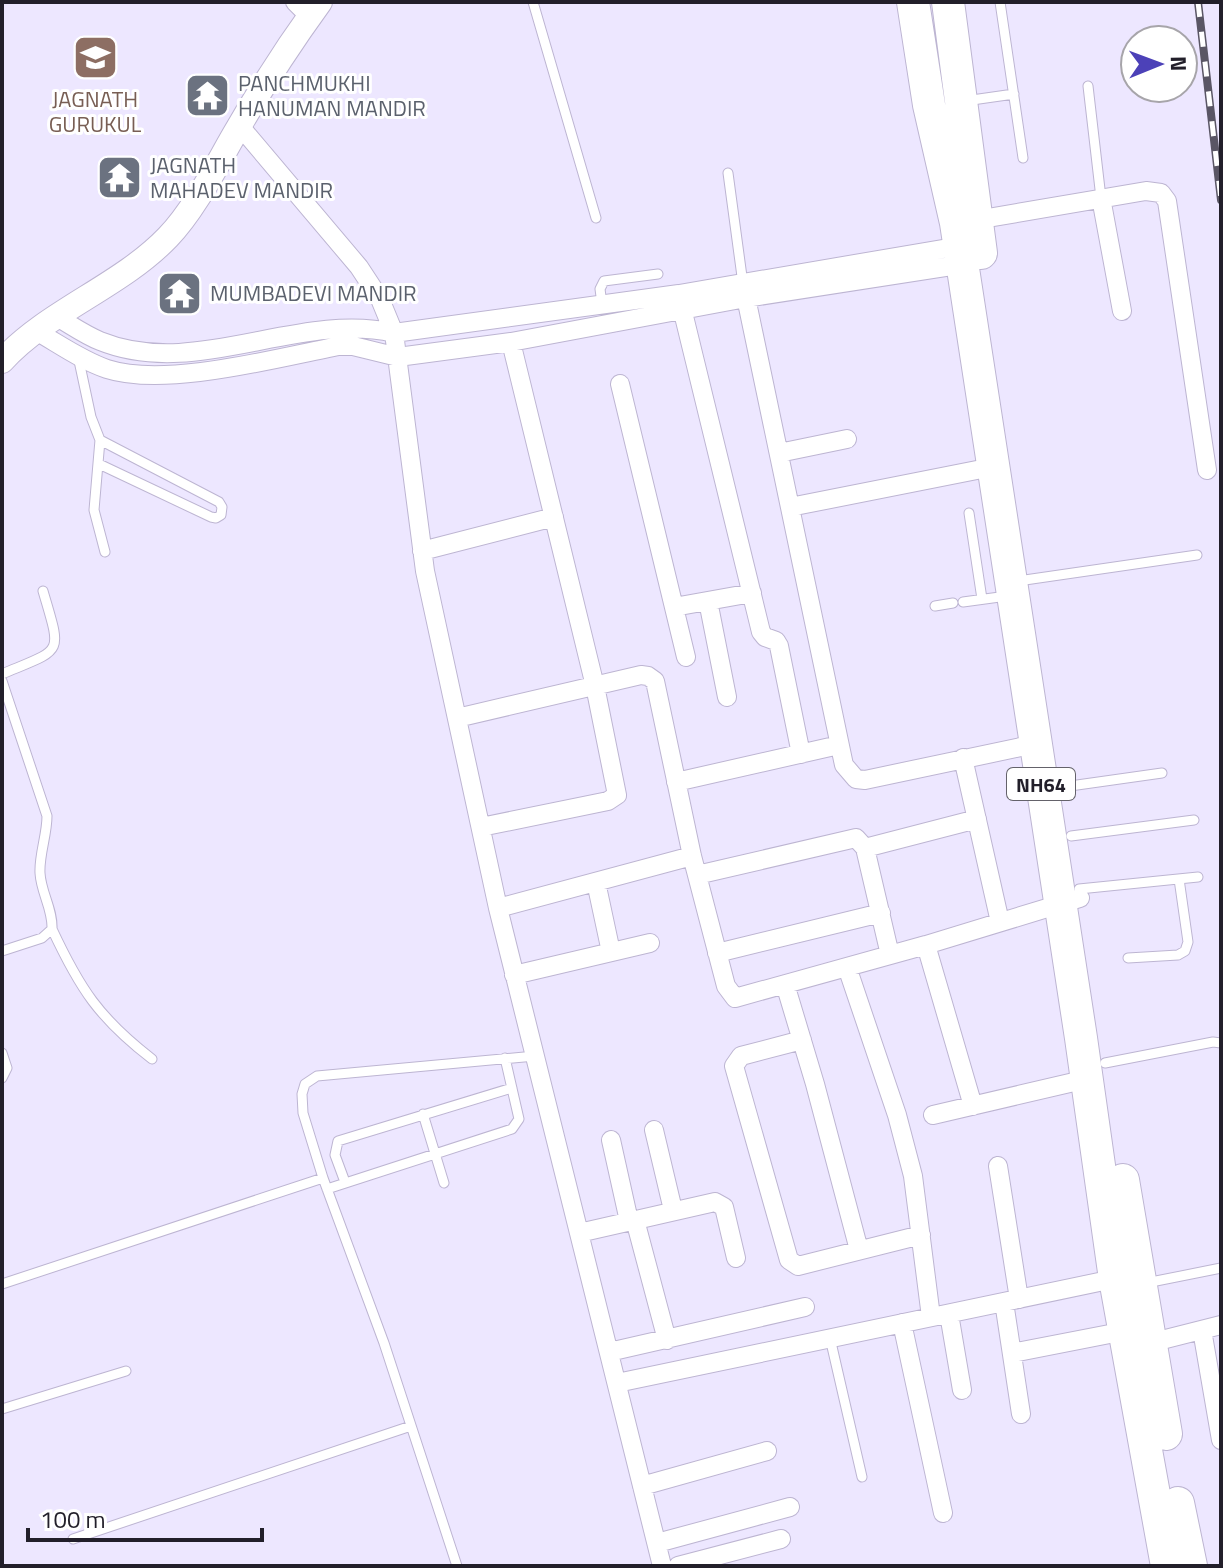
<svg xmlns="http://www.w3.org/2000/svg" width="1223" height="1568" viewBox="0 0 1223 1568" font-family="'Titillium Web',sans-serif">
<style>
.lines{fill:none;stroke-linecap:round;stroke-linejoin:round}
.lane-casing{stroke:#bdb5d2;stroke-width:11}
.street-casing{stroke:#bdb5d2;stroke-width:20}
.secondary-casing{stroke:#bdb5d2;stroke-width:26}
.highway-casing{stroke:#bdb5d2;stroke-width:34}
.lane{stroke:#fff;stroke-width:9}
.street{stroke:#fff;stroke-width:18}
.secondary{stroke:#fff;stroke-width:24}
.highway{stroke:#fff;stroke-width:32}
.rail-casing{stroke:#5a5665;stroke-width:8}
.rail{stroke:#fff;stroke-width:5;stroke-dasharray:15;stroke-linecap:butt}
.labels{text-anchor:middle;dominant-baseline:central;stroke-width:6;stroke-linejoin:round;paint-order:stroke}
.shield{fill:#fff;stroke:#64626a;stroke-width:2}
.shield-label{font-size:20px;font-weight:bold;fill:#221f2a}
.worship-label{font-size:22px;fill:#5b616d;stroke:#fff;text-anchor:start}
.education-label{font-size:22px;fill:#785e54;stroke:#fff}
</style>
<rect width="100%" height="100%" fill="#ede7ff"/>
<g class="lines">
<defs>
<path id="lane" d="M533,2L596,218
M1000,2L1023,158
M1088,86L1101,198
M965,101L1014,94
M728,173L743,284
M602,304L600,289L604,281L658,274
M78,356L91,417L100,440L94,510L105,552
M99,464L211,517L216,518L221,515L222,507L219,502L100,440
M969,513L982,599
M1018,581L1197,555
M963,602L1007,596
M935,606L953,603
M2,674C64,648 62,656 43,591
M2,681L47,816C47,835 39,855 40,873C41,893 53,909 52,929L42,938L2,951
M1063,787L1162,773
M1071,836L1194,820
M1079,889L1198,877
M52,929C80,989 99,1018 152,1059
M1128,958L1178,955L1185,951L1188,942L1179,879
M2,1053L7,1068L2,1078
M1105,1063L1213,1042L1221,1043
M423,1114L444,1183
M345,1182L335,1155L338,1141L512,1088
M327,1189L512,1129L519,1119L505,1058
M1146,1283L1221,1268
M2,1284L323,1178
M830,1338L862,1477
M2,1409L126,1371
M73,1539L411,1426
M457,1566L384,1343L323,1178L303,1113L302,1094L305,1084L317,1076L535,1056"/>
<path id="street" d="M295,2L309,16
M239,125L359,267L380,299L394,333L425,571L498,908L662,1566
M1101,198L1122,311
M970,221L1146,191L1161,193L1167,201L1207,470
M744,288L844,765L856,779L865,780L1035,744
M680,300L761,632L765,637L776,641L779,646L801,754
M57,317C71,325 85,335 100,341C196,380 297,311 394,333L679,294L966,245
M36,331C59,344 81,360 107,369C166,388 276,358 339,346H353L398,357L511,342L746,298L971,263
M620,384L686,657
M779,453L847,439
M790,507L992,467
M422,551L554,517
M708,601L727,697
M674,607L752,593
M457,718L641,675L648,676L655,681L692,856L726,986L735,998L926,945L1080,898
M963,758L1000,922
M676,782L839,745
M481,827L608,801L617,795L595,686L511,342
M865,848L977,819
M697,875L856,838L865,848L890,955
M596,882L611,952
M498,908L692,856
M926,945L973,1106
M717,953L881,913
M847,967L897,1115L913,1176L931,1317
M514,975L650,943
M785,984L815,1084L859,1250
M802,1040L741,1056L734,1066L789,1260L798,1266L921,1235
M933,1115L1087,1079
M654,1130L673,1210
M611,1140L629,1221
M998,1166L1019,1299
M635,1220L667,1340
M579,1233L715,1202L724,1207L736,1258
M1004,1302L1021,1414
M949,1314L962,1390
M902,1323L943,1513
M1202,1330L1221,1440
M1142,1345L1221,1325
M609,1352L805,1307
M1012,1353L1125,1331
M617,1383L1123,1277
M642,1486L767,1451
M657,1543L790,1507
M678,1566L781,1539"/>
<path id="secondary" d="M2,361C49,310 120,287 168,237C194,210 215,168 234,135C261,88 288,46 320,2"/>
<path id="highway" d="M913,2L929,105L956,223L1081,1038L1115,1279L1167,1566
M948,2L981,253
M1123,1180L1166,1434
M1178,1503L1191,1566"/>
</defs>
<!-- lane casing -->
<use href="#lane" class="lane-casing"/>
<!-- street casing -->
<use href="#street" class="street-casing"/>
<!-- secondary casing -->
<use href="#secondary" class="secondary-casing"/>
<!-- highway casing -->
<use href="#highway" class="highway-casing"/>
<!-- lane -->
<use href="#lane" class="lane"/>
<!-- street -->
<use href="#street" class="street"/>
<!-- secondary -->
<use href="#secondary" class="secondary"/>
<!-- highway -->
<use href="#highway" class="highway"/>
<defs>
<path id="rail" d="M1198,2L1221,200"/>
</defs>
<!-- rail casing -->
<use href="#rail" class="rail-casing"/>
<!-- rail -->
<use href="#rail" class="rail"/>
</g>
<!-- icons -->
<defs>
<symbol id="school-square" viewBox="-11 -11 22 22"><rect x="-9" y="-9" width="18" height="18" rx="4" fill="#8d6e63" stroke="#fff"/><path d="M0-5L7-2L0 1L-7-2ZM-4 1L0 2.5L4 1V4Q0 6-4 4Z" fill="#fff"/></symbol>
<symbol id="temple-square" viewBox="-11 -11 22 22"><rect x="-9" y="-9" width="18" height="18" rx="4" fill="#6b7280" stroke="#fff"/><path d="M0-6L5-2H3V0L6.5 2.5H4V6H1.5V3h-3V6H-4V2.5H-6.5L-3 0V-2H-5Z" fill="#fff"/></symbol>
</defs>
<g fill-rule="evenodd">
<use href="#school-square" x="70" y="32" width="51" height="51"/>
<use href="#temple-square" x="182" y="70" width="51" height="51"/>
<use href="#temple-square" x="94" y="152" width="51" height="51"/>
<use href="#temple-square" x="154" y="268" width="51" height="51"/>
</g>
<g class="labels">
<!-- shield labels -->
<rect class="shield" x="1007" y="768" width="68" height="32" rx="6"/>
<g class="shield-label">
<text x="1041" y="784">NH64</text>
</g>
<!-- worship labels -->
<g class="worship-label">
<text x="238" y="83">PANCHMUKHI<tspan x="238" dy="25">HANUMAN MANDIR</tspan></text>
<text x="150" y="165">JAGNATH<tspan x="150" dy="25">MAHADEV MANDIR</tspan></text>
<text x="210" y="293">MUMBADEVI MANDIR</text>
</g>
<!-- education labels -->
<g class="education-label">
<text x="95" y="99">JAGNATH<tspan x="95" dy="25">GURUKUL</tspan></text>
</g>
</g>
<!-- border -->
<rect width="1223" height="1568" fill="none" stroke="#221f2a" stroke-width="8"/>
<!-- north arrow -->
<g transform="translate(1159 64) rotate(89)"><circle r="38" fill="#ffffff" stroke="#a7a5aa" stroke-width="2"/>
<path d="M0-6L14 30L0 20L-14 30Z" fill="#4c41b8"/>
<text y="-12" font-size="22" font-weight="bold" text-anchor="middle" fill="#221f2a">N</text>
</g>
<!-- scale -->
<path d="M28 1528v12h234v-12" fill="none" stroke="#221f2a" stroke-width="4"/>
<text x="40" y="1528" font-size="24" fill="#221f2a" stroke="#ffffff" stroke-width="6" paint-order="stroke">100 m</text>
</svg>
